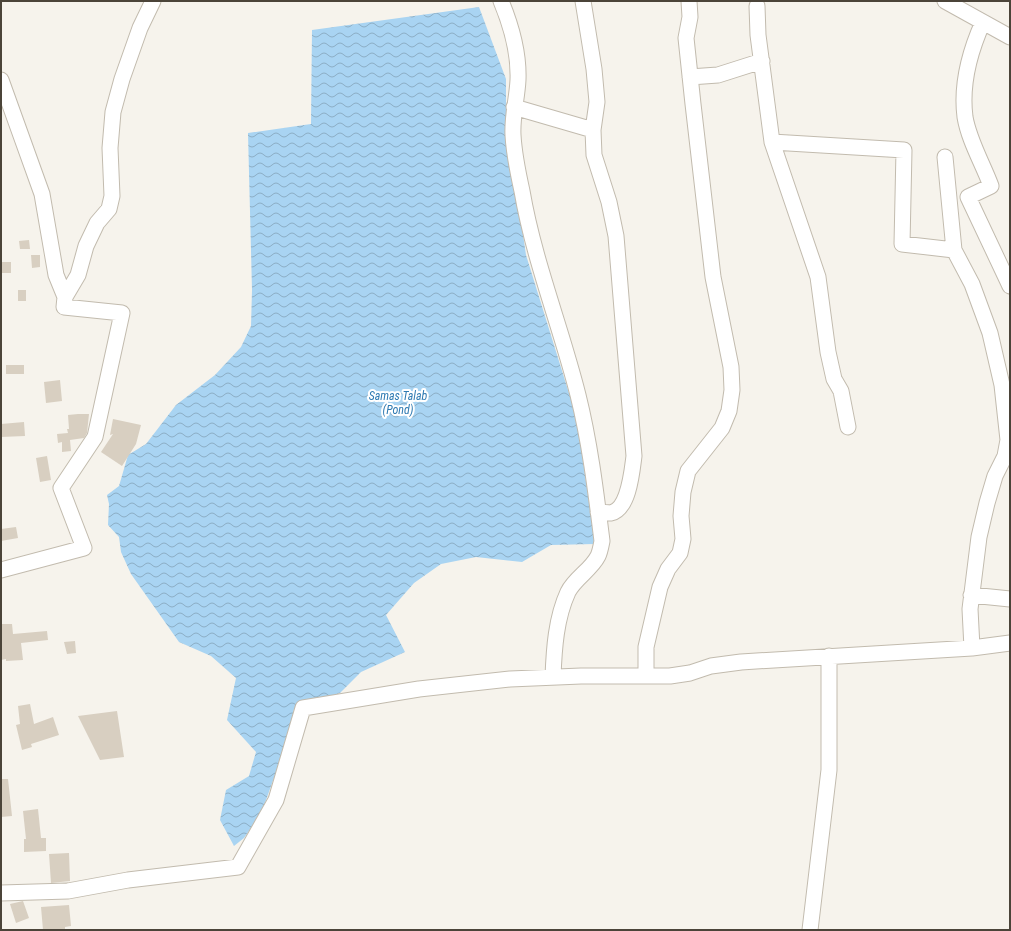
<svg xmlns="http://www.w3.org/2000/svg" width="1011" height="931" viewBox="0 0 1011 931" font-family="'Roboto Condensed',sans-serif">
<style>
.water{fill:url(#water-waves)}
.building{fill:#d8cfc1}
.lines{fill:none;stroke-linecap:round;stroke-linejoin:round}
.minor-casing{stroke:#c2bbae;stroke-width:17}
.minor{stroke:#fff;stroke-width:15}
.labels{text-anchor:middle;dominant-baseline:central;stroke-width:4;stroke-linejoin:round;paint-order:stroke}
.water-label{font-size:12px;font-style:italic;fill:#2e7ab2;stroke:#fff}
</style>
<defs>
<pattern id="water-waves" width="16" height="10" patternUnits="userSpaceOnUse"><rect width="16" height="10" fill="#a9d4f2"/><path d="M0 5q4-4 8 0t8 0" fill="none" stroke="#8caec5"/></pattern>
</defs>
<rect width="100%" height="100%" fill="#f6f3ec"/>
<!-- water -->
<path class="water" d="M479,7L506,79V119L526,255L577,419L595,544L551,545L522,562L476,557L441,564L414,583L386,615L405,652L361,672L340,693L294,709L288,739L261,814L244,838L234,846L220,820L226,790L249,776L256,752L227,720L236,678L211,656L179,642L131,574L121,552L119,537L108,525L109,504L107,495L119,486L128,455L146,444L176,405L215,375L241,347L251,326L252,290L248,133L311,124L312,30Z"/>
<!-- building -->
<path class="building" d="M29,240L30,249H20L19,241Z
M31,255H40V267L32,268Z
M1,262H11V273H1Z
M18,290H26V301H18Z
M6,365H24V374H6Z
M60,380L62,401L46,403L44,382Z
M78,414H89L87,433L84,438L70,440L71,451L62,452V442L58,443L57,434L68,433L67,429H69L68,415Z
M113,419L141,425L136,444L122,466L101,452L113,434L110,435Z
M24,422L25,436L1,437V424Z
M47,456L51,480L40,482L36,458Z
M16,527L18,538L1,541V529Z
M1,624H12L13,634L47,631L48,640L21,643L23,660L6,661V659L1,660Z
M75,641L76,653L67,654L64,642Z
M30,704L34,724L53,717L59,735L31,744L32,747L22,750L16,725L20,724L18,706Z
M117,711L124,757L100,760L78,716Z
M1,779H8L12,816L1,817Z
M38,809L41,838H46V851L24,852V839H26L23,811Z
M69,853L70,881L51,883L49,854Z
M23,901L29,918L16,923L10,904Z
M69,905L71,926L65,927V930H43L41,907Z"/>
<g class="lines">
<defs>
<path id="minor" d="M501,1C511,25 519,54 518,80C517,99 512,116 513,135C514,153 518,173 522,191C534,261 561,327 578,395C590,443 596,493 602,541C601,546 600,552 598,556C591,570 575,578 568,592C556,618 554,649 553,677
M583,1L594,69L597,102L593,130L594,155L609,202L616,236L634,456C632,471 629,509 611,513C607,513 602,512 598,512
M945,1L1010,37
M757,6L758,35L772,142L904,150L902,244L954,250
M983,22C970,51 961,86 965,117C969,141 983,164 991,186L968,197L1010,286
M690,77L718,75L762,61
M1,80L42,194L56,275L65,297
M514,107L593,130
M772,142L818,277L828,352L834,379L841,391L848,427
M945,157L954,250L972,284L990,333L1002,385L1008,440L1005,456L995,476L987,503L979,537L970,609L972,648
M1,570L84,548L61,488L95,437L122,313L64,307L65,297L78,275L86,246L97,223L109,209L112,196L110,148L113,112L122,79L140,28L153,1
M971,595L1010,599
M646,676V647L660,587L668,569L680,553L683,539L681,516L683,492L688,471L722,428L729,411L732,390L731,367L713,277L693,104L686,38L690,17L689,1
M1,893L68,891L128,880L238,867L276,800L303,708L419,689L510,679L581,676H670L690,673L711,666L741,662L972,648L1010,643
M810,930L829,770V656"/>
</defs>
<!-- minor casing -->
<use href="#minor" class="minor-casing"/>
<!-- minor -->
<use href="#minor" class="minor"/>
</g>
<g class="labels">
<!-- water labels -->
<g class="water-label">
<text x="398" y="396">Samas Talab<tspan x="398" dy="14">(Pond)</tspan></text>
</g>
</g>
<!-- border -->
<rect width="1011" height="931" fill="none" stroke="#4b4439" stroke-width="4"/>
</svg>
